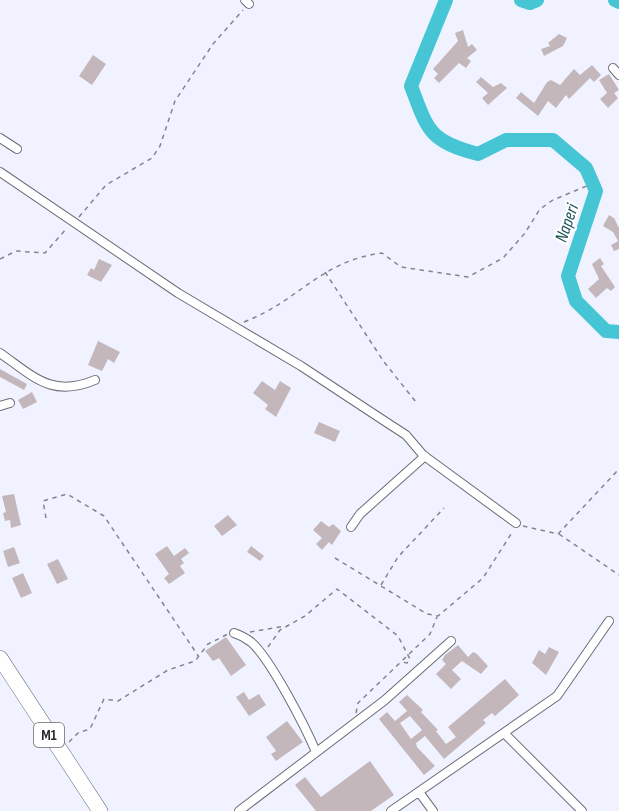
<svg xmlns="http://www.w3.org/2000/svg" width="619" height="811" viewBox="0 0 619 811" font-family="'Sofia Sans Condensed',sans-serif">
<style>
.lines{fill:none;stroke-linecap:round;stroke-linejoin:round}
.river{stroke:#46c5d5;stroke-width:14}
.building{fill:#c4b7bc;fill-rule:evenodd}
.street-casing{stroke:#6a6d77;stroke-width:10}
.highway-casing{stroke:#6a6d77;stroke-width:16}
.path{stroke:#83858c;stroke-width:1.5;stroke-dasharray:4.5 4.5;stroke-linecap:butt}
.street{stroke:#fff;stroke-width:8}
.highway{stroke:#fff;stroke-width:15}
.labels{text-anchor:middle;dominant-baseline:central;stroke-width:4.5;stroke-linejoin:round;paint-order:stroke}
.shield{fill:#fff;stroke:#67686b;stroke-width:1.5}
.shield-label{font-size:15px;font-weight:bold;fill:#26272b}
.water-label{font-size:18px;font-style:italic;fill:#1f545b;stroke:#fff}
</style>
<rect width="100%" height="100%" fill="#f0f3ff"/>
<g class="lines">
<!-- river -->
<path class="river" d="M446,0L411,86C428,131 429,141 478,154L506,140H553L586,168L596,191L568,276L576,301L606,331L619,332
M521,0L530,3L537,0
M615,0L619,2"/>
</g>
<!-- building -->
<path class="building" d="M463,30L468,47L472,44L477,50L467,58L471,61L466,68L459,63L439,83L434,78L438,74L433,69L458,41L455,33Z
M559,34L567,38L563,46L544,56L541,49L550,46L548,43Z
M93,55L106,64L92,85L79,76Z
M592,65L601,75L594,82L590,78L569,99L566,95L556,108L548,101L538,116L516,98L521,92L534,103L547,82L551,80L560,85L574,69L580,75Z
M609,74L619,90L614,93L618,98L608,108L600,99L607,93L599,80Z
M481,77L493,87L501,83L507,88L488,105L482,98L488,93L476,82Z
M609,215L614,218L619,228V249L614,251L611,245L618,241L613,232L603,226Z
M600,258L604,264L601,266L615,287L611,291L607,288L596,298L588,289L599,279L592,264Z
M99,259L112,265L101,282L87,275L91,268L94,270Z
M98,341L120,352L114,363L108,359L102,371L88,365Z
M0,369L27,384L24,390L0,377Z
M262,381L275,390L280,381L291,388L276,417L265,409L268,405L253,393Z
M32,392L37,402L23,409L18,400Z
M319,422L340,431L335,442L314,433Z
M14,494L21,525L11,528L10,520L5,521L3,513L6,512L2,496Z
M228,515L237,525L222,536L214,526Z
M321,521L329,527L333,524L341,531L332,545L329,542L322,550L316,544L322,538L313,530Z
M167,546L174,556L185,548L189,553L181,559L184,563L180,566L185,573L169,584L164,578L169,574L155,554Z
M251,546L264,556L260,561L247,552Z
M14,547L20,563L8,567L3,551Z
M58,559L68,579L57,584L47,564Z
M23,573L32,593L21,598L12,578Z
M226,637L246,665L231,676L219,658L213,661L205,651Z
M458,645L468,657L473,652L477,654L488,666L481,674L462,661L452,670L461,679L451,689L436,674L446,664L442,660L445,655Z
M549,647L559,652L546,675L532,663L539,650L545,654Z
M505,679L519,695L495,716L492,713L483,720L486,723L444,759L425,736L416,743L417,747L435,766L424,775L379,719L387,712L395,721L407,711L399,702L407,695L423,710L421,712L438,730L436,731L446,744L456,737L448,727ZM410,716L422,730L411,739L400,723Z
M244,692L249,700L259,694L266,705L249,716L236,697Z
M287,721L303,742L276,761L271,754L276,751L266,737Z
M370,761L394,795L371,811H316L295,785L305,777L321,797Z"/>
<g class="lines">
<defs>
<path id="street" d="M245,0L249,4
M613,68L619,75
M0,138L17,149
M0,172L178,293L301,366L386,422L406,435L423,455L516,523
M0,353C34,377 52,398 95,380
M0,406L10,403
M351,527L360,514L425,456
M234,633C240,635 246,638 251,642C270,658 306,728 316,752
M504,733L582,811
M419,792L433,811
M239,811L385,700L451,641
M391,811L557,696L609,621"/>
<path id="highway" d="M0,658L100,811"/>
</defs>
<!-- street casing -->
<use href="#street" class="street-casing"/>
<!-- highway casing -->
<use href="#highway" class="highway-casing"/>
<!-- path -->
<path class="path" d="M79,217L106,185L152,158L160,146L175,101L213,44L243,10
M0,259L16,251L45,253L67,228
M325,272L384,362L416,402
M244,322C299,301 320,261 382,253L401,267L468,277L503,258L525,233L540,209L553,200L589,185
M46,518L43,501L67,494L104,516L199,657
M523,526L558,534L619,469
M559,534L619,575
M335,558L427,614L438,616L483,578L513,531
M381,585L398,557L444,508
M250,632L285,626
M268,647L280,630L305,616L337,589L398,636L410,659L407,663L402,662
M356,713L358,703L430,634L437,617
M69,742L78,733L90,729L104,699L118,701L168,670L195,661L208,644L228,634"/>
<!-- street -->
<use href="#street" class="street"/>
<!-- highway -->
<use href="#highway" class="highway"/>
</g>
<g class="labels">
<!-- shield labels -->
<rect class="shield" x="34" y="723" width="30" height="24" rx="4.5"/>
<g class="shield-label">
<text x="49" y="735">M1</text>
</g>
<!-- water labels -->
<g class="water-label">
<text transform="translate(567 223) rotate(-71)">Naperi</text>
</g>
</g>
</svg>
